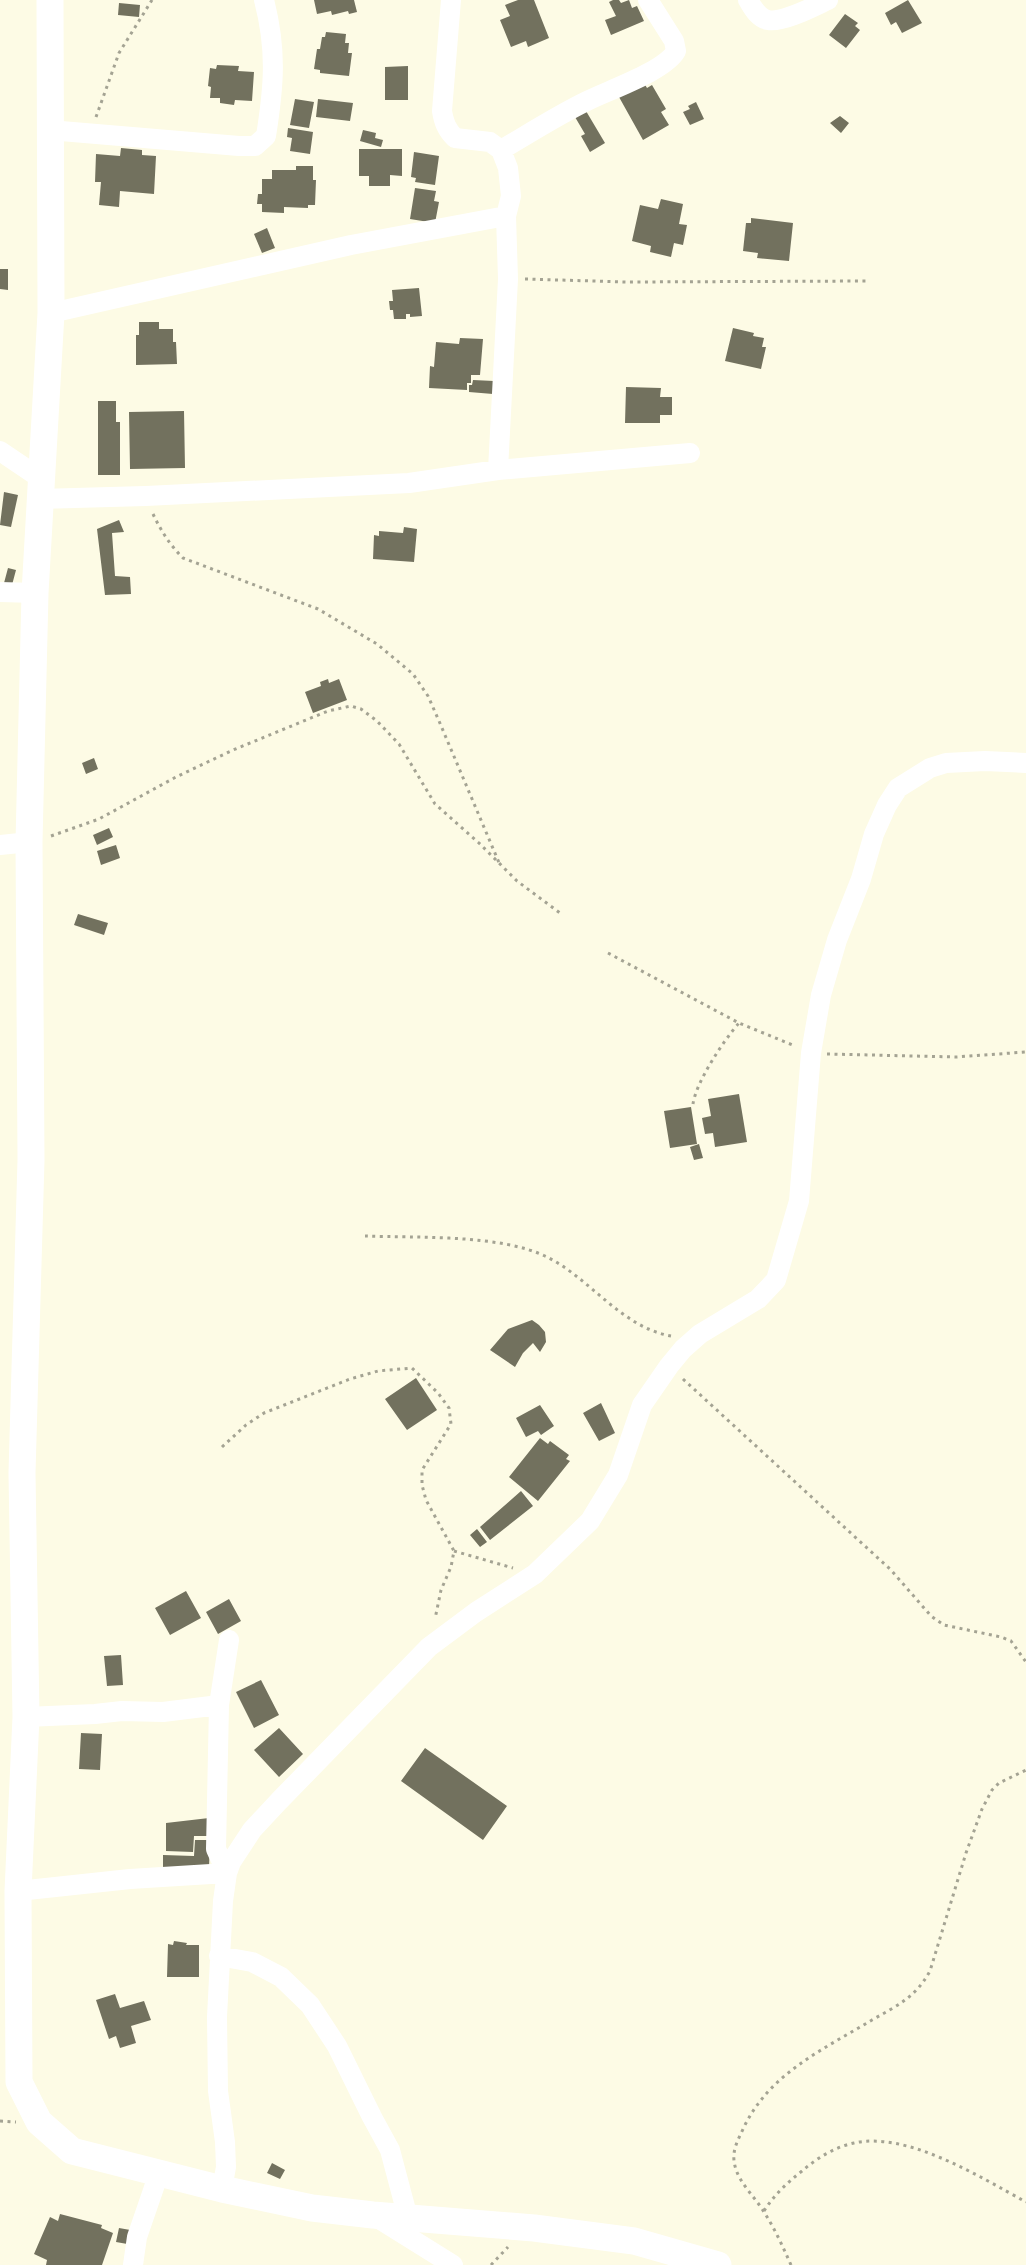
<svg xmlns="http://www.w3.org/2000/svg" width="1026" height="2265" viewBox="0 0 1026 2265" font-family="Karla,sans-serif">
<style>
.building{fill:#72715e}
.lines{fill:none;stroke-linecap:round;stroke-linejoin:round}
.path{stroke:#a4a393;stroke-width:3;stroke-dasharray:3 4.5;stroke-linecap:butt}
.street{stroke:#fff;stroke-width:20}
.secondary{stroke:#fff;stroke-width:27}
</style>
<rect width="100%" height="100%" fill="#fdfbe5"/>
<!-- building -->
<path class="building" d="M314,0H354L357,12L349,14L348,11L332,15L331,11L317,14Z
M518,0H534L549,38L528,47L526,41L511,47L500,20L510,16L505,5Z
M613,0H619L621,3L629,0L632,8L637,6L644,21L611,35L605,20L616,16L609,2Z
M908,0L922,23L902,33L896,22L891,25L885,13Z
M119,3L140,5L139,17L118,15Z
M845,14L858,23L855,26L860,30L846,48L829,35Z
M326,32L346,34L345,43H349L348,53H352L349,76L320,73V70L314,69L317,49H320L322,37H325Z
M217,65L239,66L238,71L254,72L252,101L235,100L234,105L220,103V98H210L211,87L208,86L210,68L216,69Z
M408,66V100H385V67Z
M644,83L647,88L652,85L666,109L661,112L669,125L643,140L619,97Z
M295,99L314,102L309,128L290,125Z
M318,99L353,103L350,121L316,117Z
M696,102L704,119L690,125L683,112L690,109L688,106Z
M586,111L605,143L590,152L581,136L585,134L575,117Z
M840,116L849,123L841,133L830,123Z
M288,128L313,132L310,154L290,151L292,138L287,137Z
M363,130L376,133L375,138L383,140L381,147L360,141Z
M121,148L142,150V155L156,156L154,194L120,191L119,207L99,205L101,182H95L96,154L120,156Z
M359,149H402V176L390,175V186H369V176H359Z
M414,152L439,156L435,185L415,182L416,178L411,177Z
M296,166H313V180H316L315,205H308V208L284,207V213L262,212V204H257L258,194H262V179H272V170H296Z
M415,188L436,191L434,201L439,202L435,223L410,219Z
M661,199L683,204L679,224L687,225L683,245L674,243L671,257L650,252L651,246L632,241L640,205L658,209Z
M751,218L793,223L789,261L757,258L758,253L743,251L746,223H751Z
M267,228L275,248L262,253L254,234Z
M0,269H8V290L0,289Z
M419,288L422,316L410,317V314H406V319H394L393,310H390L389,301H393L392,290Z
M139,322H159V329H173V342H176L177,364L136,365V335H139Z
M733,328L754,333L753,336L764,338L762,347H766L761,369L725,361Z
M460,338L483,339L480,375H471V383H467V390L429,388L430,366L434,367L436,342L459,344Z
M473,380L494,381L493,394L469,392V385H472Z
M626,387L661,388L660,397H672V415H660V423H625Z
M98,401H116V422H120V475H98Z
M184,411L185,468L130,469L129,412Z
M4,492L18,495L11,527L0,525Z
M119,520L124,532L112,533L115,576L130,577L131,594L105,595L97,529Z
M404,527L417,529L414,562L373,559L374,535L379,536V531L403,533Z
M8,568L16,570L12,585L4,583Z
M328,679L329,683L339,679L347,700L313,713L305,692L321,686L320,682Z
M94,758L98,769L86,774L82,763Z
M109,828L113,837L97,845L93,835Z
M116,845L120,858L101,865L97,851Z
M78,914L108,923L104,935L74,925Z
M739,1094L747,1142L715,1147L713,1133L705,1134L702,1118L711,1116L708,1099Z
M691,1107L697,1144L670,1148L664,1111Z
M699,1144L703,1158L694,1160L690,1147Z
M532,1320L539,1325L545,1332L546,1342L540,1352L533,1343L523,1353L515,1367L490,1350L508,1329Z
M416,1378L437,1410L407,1430L385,1399Z
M601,1403L615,1433L599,1441L583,1413Z
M540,1405L554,1426L541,1435L538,1431L526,1437L516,1418Z
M540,1438L548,1444L550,1441L569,1455L566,1459L570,1461L538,1501L509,1477Z
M521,1491L533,1506L490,1540L480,1527Z
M477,1529L487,1542L480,1547L470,1535Z
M186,1591L201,1618L170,1635L155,1608Z
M229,1599L241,1621L218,1634L206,1612Z
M121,1655L123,1685L107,1686L104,1656Z
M261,1680L279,1715L254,1728L236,1692Z
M279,1728L303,1754L279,1777L254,1750Z
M81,1733L102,1734L100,1770L79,1769Z
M425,1748L507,1806L483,1840L401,1781Z
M209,1818V1836H194L193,1852L166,1851V1823Z
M195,1840H210L209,1868L163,1869V1855L194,1856Z
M174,1941L187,1943L186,1945H199V1977H167L168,1944L173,1945Z
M115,1994L120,2008L144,2001L151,2020L131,2026L136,2043L120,2048L116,2036L109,2039L96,2000Z
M272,2163L285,2170L280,2179L267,2173Z
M60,2214L102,2225L101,2228L113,2233L102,2265H46L47,2260L34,2254L50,2217L58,2221Z
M119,2228L136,2231L133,2245L116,2242Z"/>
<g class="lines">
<!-- path -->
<path class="path" d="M96,117L119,53L152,0
M525,279L626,282L869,281
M153,514C161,531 170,545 183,558L318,609L377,644L413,674L428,696L439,721L500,865
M51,836L99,819L176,777L233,750L328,711L351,706L361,709L377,721L399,744L435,804L479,843L517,881L560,913
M608,953L739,1023L795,1046
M827,1054L956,1057L1026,1052
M693,1104C696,1082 724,1040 739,1023
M365,1236C418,1238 501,1234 547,1257C591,1279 621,1327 671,1336
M683,1379L891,1570L931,1616L944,1625L1001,1637L1011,1641L1026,1662
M222,1447L246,1425L264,1413L350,1379L378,1371L412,1368L438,1393L449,1408L451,1424L422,1470V1485L426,1500L454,1551L451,1567L441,1590L435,1619
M454,1551L513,1568
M0,2121L16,2122
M764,2211C774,2195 787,2183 802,2171C817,2158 835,2147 854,2143C907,2131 980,2177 1026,2202
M491,2265L508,2247
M791,2265C783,2247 775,2229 764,2212C755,2197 739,2183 735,2166C731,2151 738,2140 744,2127C770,2073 824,2049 872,2020C898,2005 915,1998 930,1971L966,1853L982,1809L992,1790L999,1783L1026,1770"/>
<!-- street -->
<path class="street" d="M451,0L442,111C444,123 447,130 455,138L490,142L501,150L508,168L511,196L506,216L508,279L498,470
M748,0C753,8 758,18 768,20C783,23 815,6 828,0
M49,130L239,146H255L266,136C274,86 277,50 264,0
M501,150C530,133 558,115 587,101C609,90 665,71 676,51L674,41L648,0
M51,313L351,245L506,216
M0,451L40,478
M39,499L146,496L409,483L498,470L690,453
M0,592L35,593
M0,845L29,842
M26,1717L95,1714L122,1711L163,1712L219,1705
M18,1891L130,1879L227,1873L216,1849L219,1705L229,1640
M219,1956L252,1962L281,1977L310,2005L337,2046L372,2117L390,2150L408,2218
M222,2189L226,2167L225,2142L218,2091L217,2017L223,1901L227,1873L231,1862L252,1830L279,1801L429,1647L476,1612L535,1574L590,1521L618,1475L642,1405L669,1366L683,1349L700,1334L758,1299L776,1280L799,1201L811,1053L821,995L837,940L861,879L874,834L887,805L898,788L930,768L946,763L985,761L1026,763
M376,2217L453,2265
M133,2265L137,2237L159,2173"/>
<!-- secondary -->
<path class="secondary" d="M50,0L51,313L35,593L29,842L31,1160L22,1473L26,1717L18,1891L19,2082L39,2122L72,2151L222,2189L312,2208L373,2215L534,2228L634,2241L718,2265"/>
</g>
</svg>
